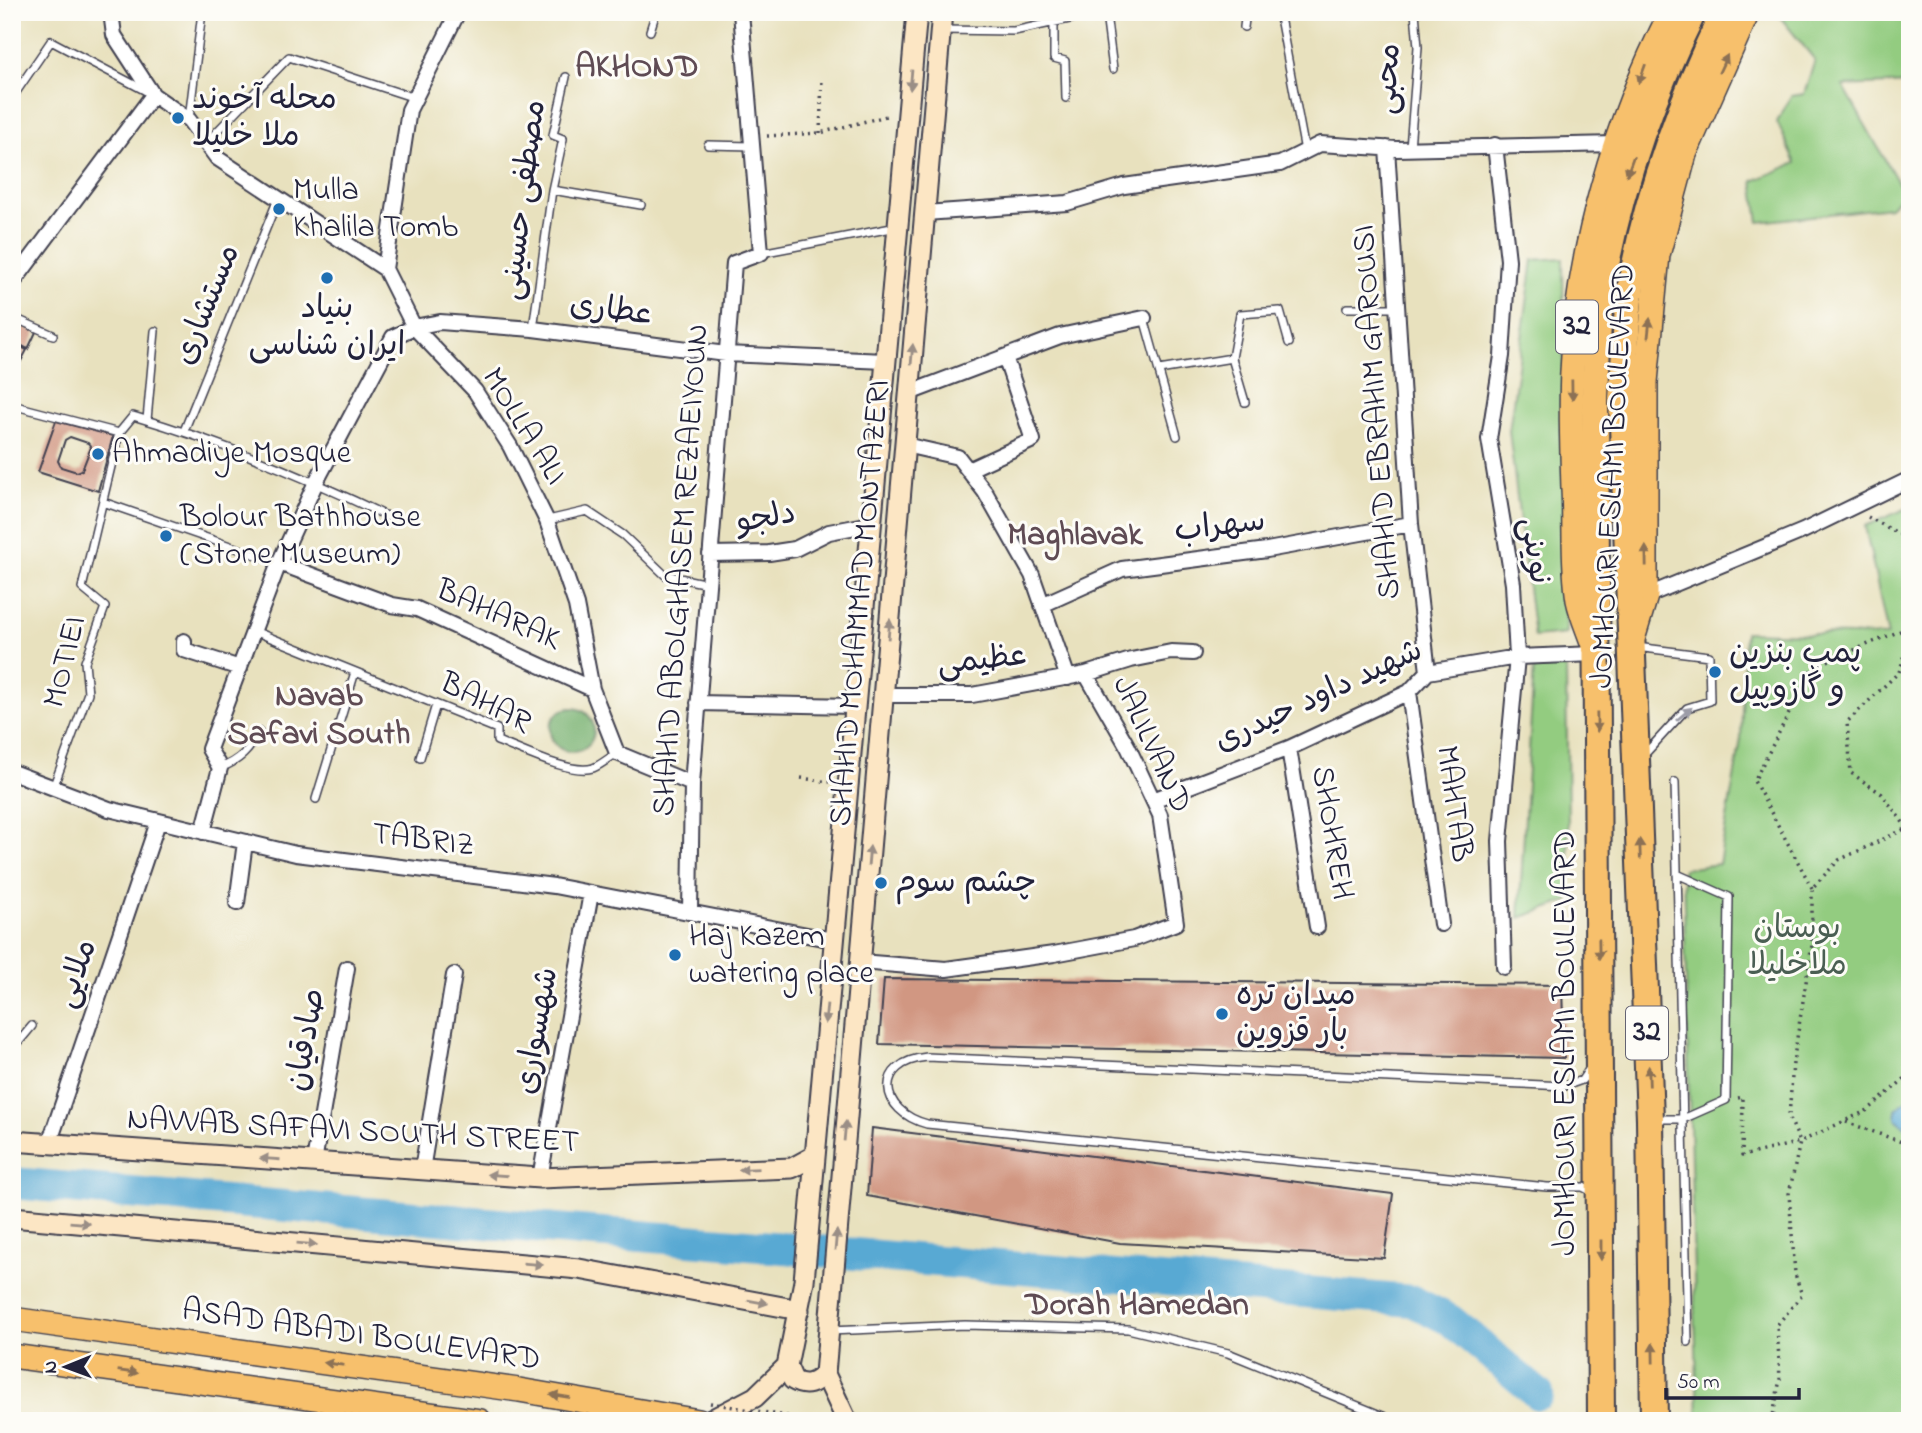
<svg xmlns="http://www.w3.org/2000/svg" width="1922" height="1433" viewBox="0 0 1922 1433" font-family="'Indie Flower','Playpen Sans Arabic',sans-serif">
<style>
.green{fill:#93cc80;stroke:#5a775e;stroke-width:2}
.forest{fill:#76b06e;stroke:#4c6954;stroke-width:2}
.water{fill:#58a9d3;stroke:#3d6687;stroke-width:2}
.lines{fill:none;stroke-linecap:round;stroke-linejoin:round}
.river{stroke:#58a9d3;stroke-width:32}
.building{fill:#d19782;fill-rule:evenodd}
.lane-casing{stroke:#403f4f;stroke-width:10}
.street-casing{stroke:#403f4f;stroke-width:18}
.secondary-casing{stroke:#403f4f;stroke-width:23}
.primary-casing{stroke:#403f4f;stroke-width:26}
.highway-casing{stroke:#403f4f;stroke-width:30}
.path{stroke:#403f4f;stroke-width:3.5;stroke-dasharray:2 5;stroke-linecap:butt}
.lane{stroke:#fff;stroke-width:7}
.street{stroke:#fff;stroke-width:14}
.secondary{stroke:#fce6c4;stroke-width:19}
.primary{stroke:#f7c06c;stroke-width:23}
.highway{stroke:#f7c06c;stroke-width:26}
.path-bridge{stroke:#403f4f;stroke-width:3.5;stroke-dasharray:2 5;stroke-linecap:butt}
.oneway{fill:#8c7154}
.oneway2{fill:#9a8e86}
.oneway3{fill:#9c9ca7}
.poi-dot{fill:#1f6fb2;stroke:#fdfcf7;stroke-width:2.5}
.labels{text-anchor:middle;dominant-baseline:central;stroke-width:6;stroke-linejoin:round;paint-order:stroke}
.shield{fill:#fdfcf7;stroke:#646373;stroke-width:2}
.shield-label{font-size:30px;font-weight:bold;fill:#22223b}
.street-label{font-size:32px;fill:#22223b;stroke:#fdfcf7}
.poi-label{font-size:32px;fill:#22223b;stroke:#fdfcf7;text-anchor:start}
.park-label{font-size:32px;fill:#4a5e53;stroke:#fdfcf7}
.neighbourhood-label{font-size:33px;font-weight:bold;fill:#5f4b54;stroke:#fdfcf7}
</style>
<rect width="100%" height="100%" fill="#fdfcf7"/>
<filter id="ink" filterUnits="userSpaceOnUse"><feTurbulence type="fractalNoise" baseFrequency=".0143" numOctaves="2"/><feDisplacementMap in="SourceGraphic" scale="14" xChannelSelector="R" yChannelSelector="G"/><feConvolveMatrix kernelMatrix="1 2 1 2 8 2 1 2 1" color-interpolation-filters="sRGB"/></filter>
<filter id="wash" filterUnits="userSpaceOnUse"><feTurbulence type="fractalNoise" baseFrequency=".00686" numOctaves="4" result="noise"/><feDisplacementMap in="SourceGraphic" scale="28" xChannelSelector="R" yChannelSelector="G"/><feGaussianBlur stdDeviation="1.57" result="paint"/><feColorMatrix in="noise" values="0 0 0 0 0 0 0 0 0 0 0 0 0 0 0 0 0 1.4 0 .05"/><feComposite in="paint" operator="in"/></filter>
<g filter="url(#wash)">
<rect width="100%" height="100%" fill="#e8e1be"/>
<!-- green -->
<path class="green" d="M1776,12H1910V83L1843,86L1904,193L1890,207L1759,222L1753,181L1796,163L1777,122L1791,96L1804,94L1815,60Z
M1563,258L1566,634L1534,637L1509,431L1533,260Z
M1910,507V1421H1698L1683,869L1719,864L1741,739L1745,632L1888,636L1865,526Z
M1566,665L1569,901L1519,918L1534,666Z"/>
<!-- forest -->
<path class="forest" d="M550 730a22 22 0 1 1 44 0a22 22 0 1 1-44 0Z"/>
<!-- water -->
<path class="water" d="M1910,1098V1130L1896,1119V1109Z"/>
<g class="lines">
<!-- river -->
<path class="river" d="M12,1183L1412,1301L1450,1320L1538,1394"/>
</g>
<g id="blocks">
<!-- building -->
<path class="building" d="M12,320L36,332L28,349L12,340Z
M12,342L27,350L20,363L12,359Z
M12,360L19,364L12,378Z
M56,421L113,436L98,491L38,472ZM70,437L88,443L91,447L82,470L77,472L61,467L58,461L65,440Z
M884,979L1562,985L1564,1058L879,1044Z
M872,1128L1393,1194L1384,1258L1120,1243L867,1196Z"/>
</g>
</g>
<g filter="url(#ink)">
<use href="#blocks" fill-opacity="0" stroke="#403f4f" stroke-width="2"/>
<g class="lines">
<defs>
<path id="lane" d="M1247,12L1279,13
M1279,12L1305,151
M1054,22V58L1065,61L1066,98
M1244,27L1246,12
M941,30L1014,31L1083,16L1106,14L1113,69
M650,31L656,12
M12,98L51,41L148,92
M189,119L202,12
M206,143L289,57L415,98
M708,145L752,146
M1410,148L1418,47L1415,12
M552,190L641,205
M761,253L897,227
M1347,308H1397
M12,317L53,335
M1144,318L1177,436
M533,329L552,190L563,139L553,135L566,77
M1232,358L1240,314L1280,311L1289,343
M1159,370L1232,358L1245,402
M12,405L119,433
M147,420L155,331
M184,431L278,199
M103,502L279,563
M548,520L587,511L623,535L665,575L708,584
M254,631L497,729V741C519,749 570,775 593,768C601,765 610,757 617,753
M1636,647L1709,656L1710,701L1687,708L1644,755
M420,758L436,705
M220,768C239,761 250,750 259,732
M1675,782L1688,1342
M53,788L88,693L85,662L105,607L82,588L119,433L133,416C222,442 308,478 393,519
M316,799L355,672
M12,1050L32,1026
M1590,1068L1582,1080L1565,1086L927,1057C874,1062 878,1111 927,1124L1547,1187H1583L1593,1192
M1655,1119H1683L1726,1100L1729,897L1677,874
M830,1331L965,1325L1128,1329L1228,1353L1395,1421"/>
<path id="street" d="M111,12L114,35L153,95L189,120L217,158L385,269L414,327L475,391L510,446L547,521L576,605L592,689L617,753L692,784
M1495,145L1508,260L1502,356L1489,439L1513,584L1517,657L1500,841L1504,967
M1387,148L1411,524L1428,672
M925,213L1067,203L1124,186L1280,164L1320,144L1397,149L1616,144
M385,269L409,110L458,12
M12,284L153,95
M909,393L1060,336L1144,318
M905,445L958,457L985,492L1032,575L1068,678
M968,470L1033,440L1005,357
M710,554L769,553L795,549L829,532L871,524
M279,563L392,605L417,609L592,689
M1646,596L1803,531L1910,479
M1042,605L1122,569L1267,550L1411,524
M184,641V650L240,668
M1409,692L1441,924
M883,695H972L1086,674L1131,660L1171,652L1193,653
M698,703L854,706
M1289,748L1317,927
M12,772L109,809L296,854L554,886L833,940
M1153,800L1289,748L1409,692L1428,672L1517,657L1596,654
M203,832L220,768L209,749L279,563L316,482L393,337L414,327L440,322L533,329L726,354L885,361
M237,903L245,842
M690,911L692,784L734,263L761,253L741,12
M860,962L946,969L1054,954L1134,939L1176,923L1160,815L1128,747L1086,674
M49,1144L158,822
M314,1162L347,968
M422,1170L454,975
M540,1178L591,893"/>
<path id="secondary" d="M12,1141L540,1178L792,1168L814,1156
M12,1217L579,1269L799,1310
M787,1366L793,1380C806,1388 815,1383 825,1374
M709,1421L755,1397L787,1366L804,1281L917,12
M847,1421L825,1374L942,12"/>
<path id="primary" d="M1634,636L1646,596V382L1658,255L1685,154L1748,12
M1593,645C1588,630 1581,615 1578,600C1572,564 1575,525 1573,489C1572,450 1570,411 1572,372C1577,249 1615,121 1671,12
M12,1319L519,1390L699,1421
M12,1356L480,1421"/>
<path id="highway" d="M1601,1421L1595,397C1597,361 1596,322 1602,285C1619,190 1650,98 1693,12
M1654,1421L1650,1119L1622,399C1625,363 1625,327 1630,292C1646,194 1681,101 1724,12"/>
</defs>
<!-- lane casing -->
<use href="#lane" class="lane-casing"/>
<!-- street casing -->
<use href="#street" class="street-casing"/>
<!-- secondary casing -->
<use href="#secondary" class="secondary-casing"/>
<!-- primary casing -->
<use href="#primary" class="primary-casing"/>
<!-- highway casing -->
<use href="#highway" class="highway-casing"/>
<!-- path -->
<path class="path" d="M820,133L822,78
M767,136L820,133L890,115
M1868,517L1901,535L1910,536
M801,778L830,782
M1907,828L1882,794L1851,773L1847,722L1899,672L1910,641
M1812,888L1754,781L1813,667L1910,627
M1738,1098L1743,1097L1742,1156L1800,1142L1789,1117L1793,1063L1812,945V888L1839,860L1907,828L1910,822
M1846,1122L1910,1145
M811,1421V1420
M1772,1421L1780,1379L1777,1325L1802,1295L1795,1274L1789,1194L1800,1142L1868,1110L1910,1074"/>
<!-- lane -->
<use href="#lane" class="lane"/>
<!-- street -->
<use href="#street" class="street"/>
<!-- secondary -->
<use href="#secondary" class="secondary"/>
<!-- primary -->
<use href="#primary" class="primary"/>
<!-- highway -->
<use href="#highway" class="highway"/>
<!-- path-bridge -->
<path class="path-bridge" d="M710,1403L815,1421"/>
</g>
<!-- one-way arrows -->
<defs><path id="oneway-solid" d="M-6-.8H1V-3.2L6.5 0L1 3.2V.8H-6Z" transform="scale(1.75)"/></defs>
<g class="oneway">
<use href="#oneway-solid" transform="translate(1723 64) rotate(-65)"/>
<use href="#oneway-solid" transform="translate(1642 74) rotate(110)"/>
<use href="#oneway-solid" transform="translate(1630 166) rotate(110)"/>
<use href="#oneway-solid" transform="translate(1649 328) rotate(-84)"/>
<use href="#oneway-solid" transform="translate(1572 390) rotate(89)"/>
<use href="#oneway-solid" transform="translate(1646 556) rotate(-91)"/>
<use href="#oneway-solid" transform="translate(1597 722) rotate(89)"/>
<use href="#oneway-solid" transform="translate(1640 849) rotate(-92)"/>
<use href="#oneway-solid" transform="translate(1599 949) rotate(89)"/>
<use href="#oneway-solid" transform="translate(1649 1076) rotate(-92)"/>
<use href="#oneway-solid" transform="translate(1601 1250) rotate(90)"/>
<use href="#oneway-solid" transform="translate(1653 1353) rotate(-91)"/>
<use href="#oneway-solid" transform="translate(334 1364) rotate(-172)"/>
<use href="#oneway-solid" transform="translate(128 1372) rotate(8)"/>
<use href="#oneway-solid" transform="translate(560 1396) rotate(-171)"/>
</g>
<g class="oneway2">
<use href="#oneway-solid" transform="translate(911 80) rotate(95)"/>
<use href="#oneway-solid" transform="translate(912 354) rotate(-85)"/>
<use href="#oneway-solid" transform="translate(889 629) rotate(-85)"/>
<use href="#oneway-solid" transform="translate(869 856) rotate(-85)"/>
<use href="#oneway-solid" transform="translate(826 1014) rotate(95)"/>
<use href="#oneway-solid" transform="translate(845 1131) rotate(-85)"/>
<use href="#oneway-solid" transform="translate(270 1159) rotate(-176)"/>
<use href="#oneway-solid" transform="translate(749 1169) rotate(178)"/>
<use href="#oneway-solid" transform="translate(497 1175) rotate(-176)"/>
<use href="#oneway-solid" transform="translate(80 1223) rotate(5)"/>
<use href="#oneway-solid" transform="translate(836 1240) rotate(-85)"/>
<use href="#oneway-solid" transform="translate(307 1244) rotate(5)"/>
<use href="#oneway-solid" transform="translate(533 1264) rotate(5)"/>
<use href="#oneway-solid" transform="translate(758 1302) rotate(10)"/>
</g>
<use class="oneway3" href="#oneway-solid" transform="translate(1684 714) rotate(-40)"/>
</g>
<!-- markers -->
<g class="poi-dot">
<circle cx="178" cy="118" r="7"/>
<circle cx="279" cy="209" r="7"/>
<circle cx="327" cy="278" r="7"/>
<circle cx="98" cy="454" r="7"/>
<circle cx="166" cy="536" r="7"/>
<circle cx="1715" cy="672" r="7"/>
<circle cx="881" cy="883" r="7"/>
<circle cx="675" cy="955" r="7"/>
<circle cx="1222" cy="1014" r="7"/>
</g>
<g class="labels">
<!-- shield labels -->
<g class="shield">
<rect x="1556" y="300.5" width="42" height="53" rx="5"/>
<rect x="1626" y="1006.5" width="42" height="53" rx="5"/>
</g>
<g class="shield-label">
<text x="1577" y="327">32</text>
<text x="1647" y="1033">32</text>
</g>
<!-- street labels -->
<g class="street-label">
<text transform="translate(1389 79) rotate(-87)">محبی</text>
<text transform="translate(524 200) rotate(-83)">مصطفی حسینی</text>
<text transform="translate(208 305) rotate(-68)">مستشاری</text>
<text transform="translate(611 311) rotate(7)">عطاری</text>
<text transform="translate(1378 412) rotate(-94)">SHAHID EBRAHIM GAROUSI</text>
<text transform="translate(523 427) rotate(58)">MOLLA ALI</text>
<text transform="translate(1614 476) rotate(-87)">JOMHOURI ESLAMI BOULEVARD</text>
<text transform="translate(766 519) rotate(-10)">دلجو</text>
<text transform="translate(1220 527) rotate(-7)">سهراب</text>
<text transform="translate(1534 551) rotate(81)">نوینی</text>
<text transform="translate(682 570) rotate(-86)">SHAHID ABOLGHASEM REZAEIYOUN</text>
<text transform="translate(861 603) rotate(-85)">SHAHID MOHAMMAD MONTAZERI</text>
<text transform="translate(498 616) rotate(24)">BAHARAK</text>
<text transform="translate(982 661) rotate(-6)">عظیمی</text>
<text transform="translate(66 662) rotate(-76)">MOTIEI</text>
<text transform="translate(1319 697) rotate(-25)">شهید داود حیدری</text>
<text transform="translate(485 704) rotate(27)">BAHAR</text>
<text transform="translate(1151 745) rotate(65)">JALILVAND</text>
<text transform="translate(1453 804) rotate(82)">MAHTAB</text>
<text transform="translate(1331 833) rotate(81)">SHOHREH</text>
<text transform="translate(423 841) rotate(7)">TABRIZ</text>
<text transform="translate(77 974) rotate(-71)">ملایی</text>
<text transform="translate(538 1031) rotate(-80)">شهسواری</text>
<text transform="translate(307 1040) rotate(-80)">صادقیان</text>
<text transform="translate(1566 1043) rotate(-90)">JOMHOURI ESLAMI BOULEVARD</text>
<text transform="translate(353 1132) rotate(3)">NAVVAB SAFAVI SOUTH STREET</text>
<text transform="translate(361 1336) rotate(8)">ASAD ABADI BOULEVARD</text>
</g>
<!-- poi labels -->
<g class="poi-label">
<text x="192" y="100">محله آخوند<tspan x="192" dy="37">ملا خلیلا</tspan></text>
<text x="293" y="191">Mulla<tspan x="293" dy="37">Khalila Tomb</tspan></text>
<text x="327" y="309" text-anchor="middle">بنیاد<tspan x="327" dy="37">ایران شناسی</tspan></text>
<text x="112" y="454">Ahmadiye Mosque</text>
<text x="180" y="518">Bolour Bathhouse<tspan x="180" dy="37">(Stone Museum)</tspan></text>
<text x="1729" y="654">پمپ بنزین<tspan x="1729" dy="37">و گازوپیل</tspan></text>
<text x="895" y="883">چشم سوم</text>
<text x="689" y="937">Haj Kazem<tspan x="689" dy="37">watering place</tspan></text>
<text x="1236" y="996">میدان تره<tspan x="1236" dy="37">بار قزوین</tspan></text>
</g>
<!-- park labels -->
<g class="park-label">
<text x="1797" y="929">بوستان<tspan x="1797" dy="37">ملاخلیلا</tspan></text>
</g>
<!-- neighbourhood labels -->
<g class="neighbourhood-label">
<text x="637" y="68">AKHOND</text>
<text x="1075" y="536">Maghlavak</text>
<text x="319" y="697">Navab<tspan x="319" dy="38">Safavi South</tspan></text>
<text x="1137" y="1306">Dorah Hamedan</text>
</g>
</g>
<!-- margin -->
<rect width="1922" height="1433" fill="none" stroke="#fdfcf7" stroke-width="42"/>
<!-- north arrow -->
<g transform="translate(66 1367) rotate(269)" stroke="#fdfcf7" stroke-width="5" paint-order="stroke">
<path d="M0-5L12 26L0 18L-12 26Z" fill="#22223b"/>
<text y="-10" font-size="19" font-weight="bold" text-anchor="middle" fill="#22223b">N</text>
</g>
<!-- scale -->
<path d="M1666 1388v10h133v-10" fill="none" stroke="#22223b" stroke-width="3.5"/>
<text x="1677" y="1388" font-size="21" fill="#22223b" stroke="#fdfcf7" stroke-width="5" paint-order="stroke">50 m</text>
</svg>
